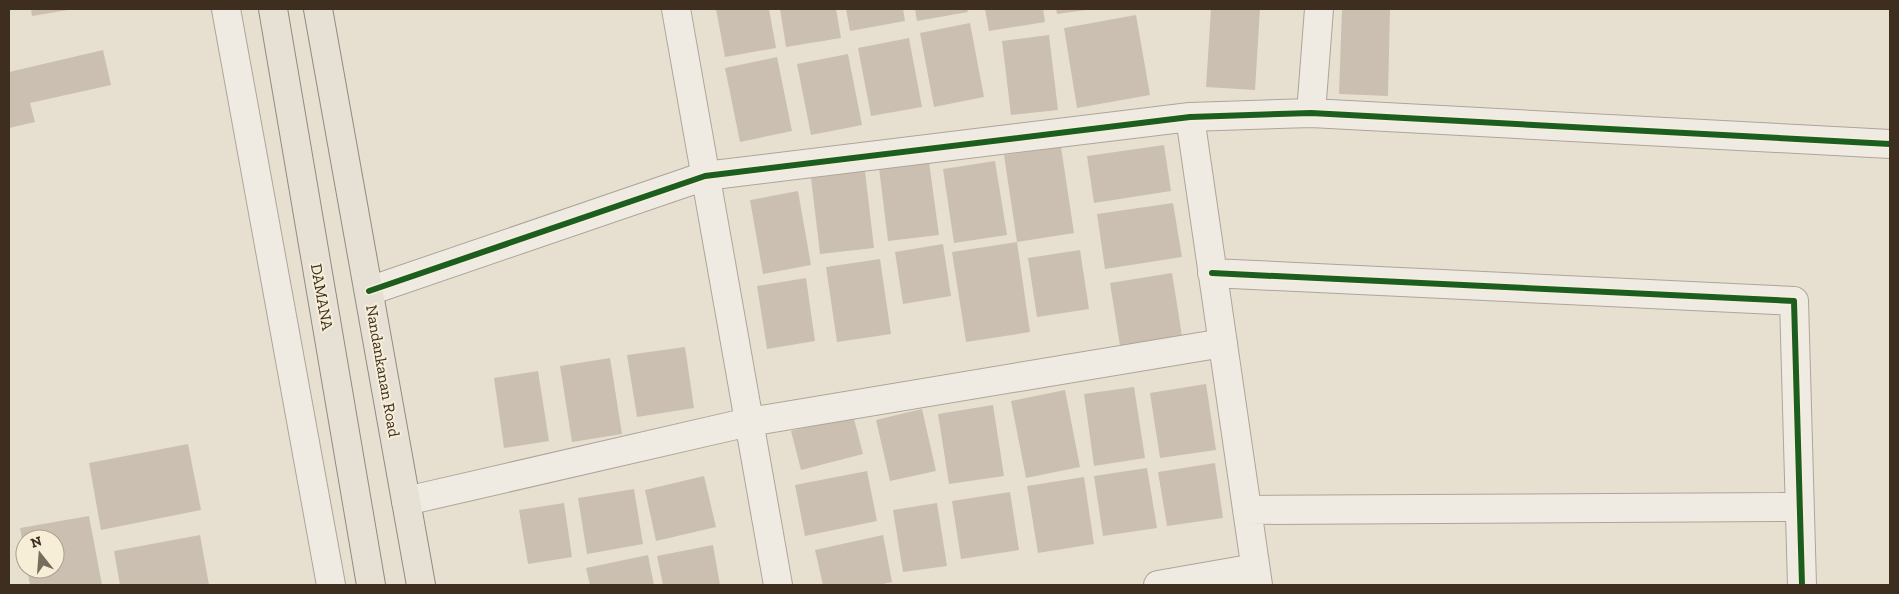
<svg xmlns="http://www.w3.org/2000/svg" width="1899" height="594" viewBox="0 0 1899 594" font-family="'Zilla Slab',serif">
<style>
.building{fill:#cbbfb2}
.lines{fill:none;stroke-linecap:round;stroke-linejoin:round}
.minor-casing{stroke:#ada599;stroke-width:30}
.major-casing{stroke:#928b80;stroke-width:30}
.minor{stroke:#efebe3;stroke-width:28}
.major{stroke:#e6e1d4;stroke-width:28}
.cycleway-casing{stroke:#f7eed8;stroke-width:9}
.cycleway{stroke:#1b5e20;stroke-width:6}
.labels{text-anchor:middle;dominant-baseline:central;stroke-width:4;stroke-linejoin:round;paint-order:stroke}
.street-label{font-size:16px;fill:#3d2e20;stroke:#f7eed8}
</style>
<rect width="100%" height="100%" fill="#e7e0d1"/>
<!-- building -->
<path class="building" d="M31,9H68V10L32,16Z
M716,9H769L776,48L725,57Z
M780,9H836L841,38L786,47Z
M846,9H903L905,21L850,31Z
M915,9H967L968,12L917,21Z
M985,9H1043L1045,22L989,31Z
M1056,9H1086V10L1057,14Z
M1211,9H1260L1255,90L1206,87Z
M1342,9H1390L1388,96L1339,94Z
M1136,15L1150,95L1077,108L1064,28Z
M970,23L984,97L934,107L920,33Z
M1049,35L1058,110L1011,115L1002,41Z
M909,38L922,107L871,116L858,48Z
M103,50L111,85L30,103L35,122L9,128V72Z
M848,54L862,125L811,135L797,64Z
M777,57L792,131L740,142L725,68Z
M1164,145L1171,191L1094,203L1087,156Z
M1061,147L1074,233L1017,242L1004,155Z
M995,161L1007,235L954,243L943,169Z
M929,162L939,235L888,241L879,168Z
M865,171L874,248L820,254L811,178Z
M798,191L811,265L763,274L750,200Z
M1173,203L1182,257L1105,269L1097,214Z
M1017,242L1030,332L966,342L952,252Z
M943,244L951,296L903,304L895,252Z
M1080,250L1089,309L1037,317L1028,258Z
M880,259L891,334L837,342L826,267Z
M1172,273L1182,336L1120,346L1110,283Z
M806,278L815,341L767,349L757,286Z
M685,347L694,408L637,417L627,355Z
M610,358L622,434L572,442L560,366Z
M538,371L549,441L504,448L494,378Z
M1206,384L1216,450L1160,458L1150,393Z
M1134,387L1145,458L1094,466L1084,394Z
M1065,390L1080,467L1026,478L1011,401Z
M993,405L1004,476L949,484L938,414Z
M922,409L936,471L890,481L876,420Z
M853,415L863,454L801,470L791,431Z
M188,444L201,510L101,530L89,463Z
M1215,463L1223,518L1167,526L1158,472Z
M1147,468L1157,528L1103,536L1094,476Z
M867,471L877,521L805,536L795,485Z
M704,476L716,527L656,541L645,490Z
M1084,477L1094,544L1038,553L1027,486Z
M634,489L643,544L587,554L578,498Z
M1010,492L1019,550L961,559L952,501Z
M564,503L572,557L528,564L519,510Z
M937,503L947,566L903,572L893,510Z
M89,516L102,585H30L27,569H55V539H25L24,551L20,528Z
M200,535L209,585H120L114,551Z
M883,535L892,582L878,585H823L815,550Z
M713,545L720,585H663L657,556Z
M648,555L654,585H590L586,568Z"/>
<g class="lines">
<defs>
<path id="minor" d="M226,9L331,585
M676,9L778,585
M1311,113L1319,9
M1190,117L1258,585
M1212,273L1794,301L1802,585
M369,291L705,176L1190,117L1311,113L1890,144
M406,501L749,422L1223,343
M1247,510L1799,507
M1158,585L1255,568"/>
<path id="major" d="M273,9L371,585
M318,9L421,585"/>
</defs>
<!-- minor casing -->
<use href="#minor" class="minor-casing"/>
<!-- major casing -->
<use href="#major" class="major-casing"/>
<!-- minor -->
<use href="#minor" class="minor"/>
<!-- major -->
<use href="#major" class="major"/>
<defs>
<path id="cycleway" d="M1212,273L1794,301L1802,585
M369,291L705,176L1190,117L1311,113L1890,144"/>
</defs>
<!-- cycleway casing -->
<use href="#cycleway" class="cycleway-casing"/>
<!-- cycleway -->
<use href="#cycleway" class="cycleway"/>
</g>
<g class="labels">
<!-- street labels -->
<g class="street-label">
<text transform="translate(322 297) rotate(80)">DAMANA</text>
<text transform="translate(383 371) rotate(80)">Nandankanan Road</text>
</g>
</g>
<!-- border -->
<rect width="1899" height="594" fill="none" stroke="#3d2e20" stroke-width="20"/>
<!-- north arrow -->
<g transform="translate(40 554) rotate(343)"><circle r="24" fill="#f7eed8" stroke="#ada18e"/>
<path d="M0-4L9 19L0 12L-9 19Z" fill="#786c5e"/>
<text y="-8" font-size="14" font-weight="bold" text-anchor="middle" fill="#3d2e20">N</text>
</g>
</svg>
